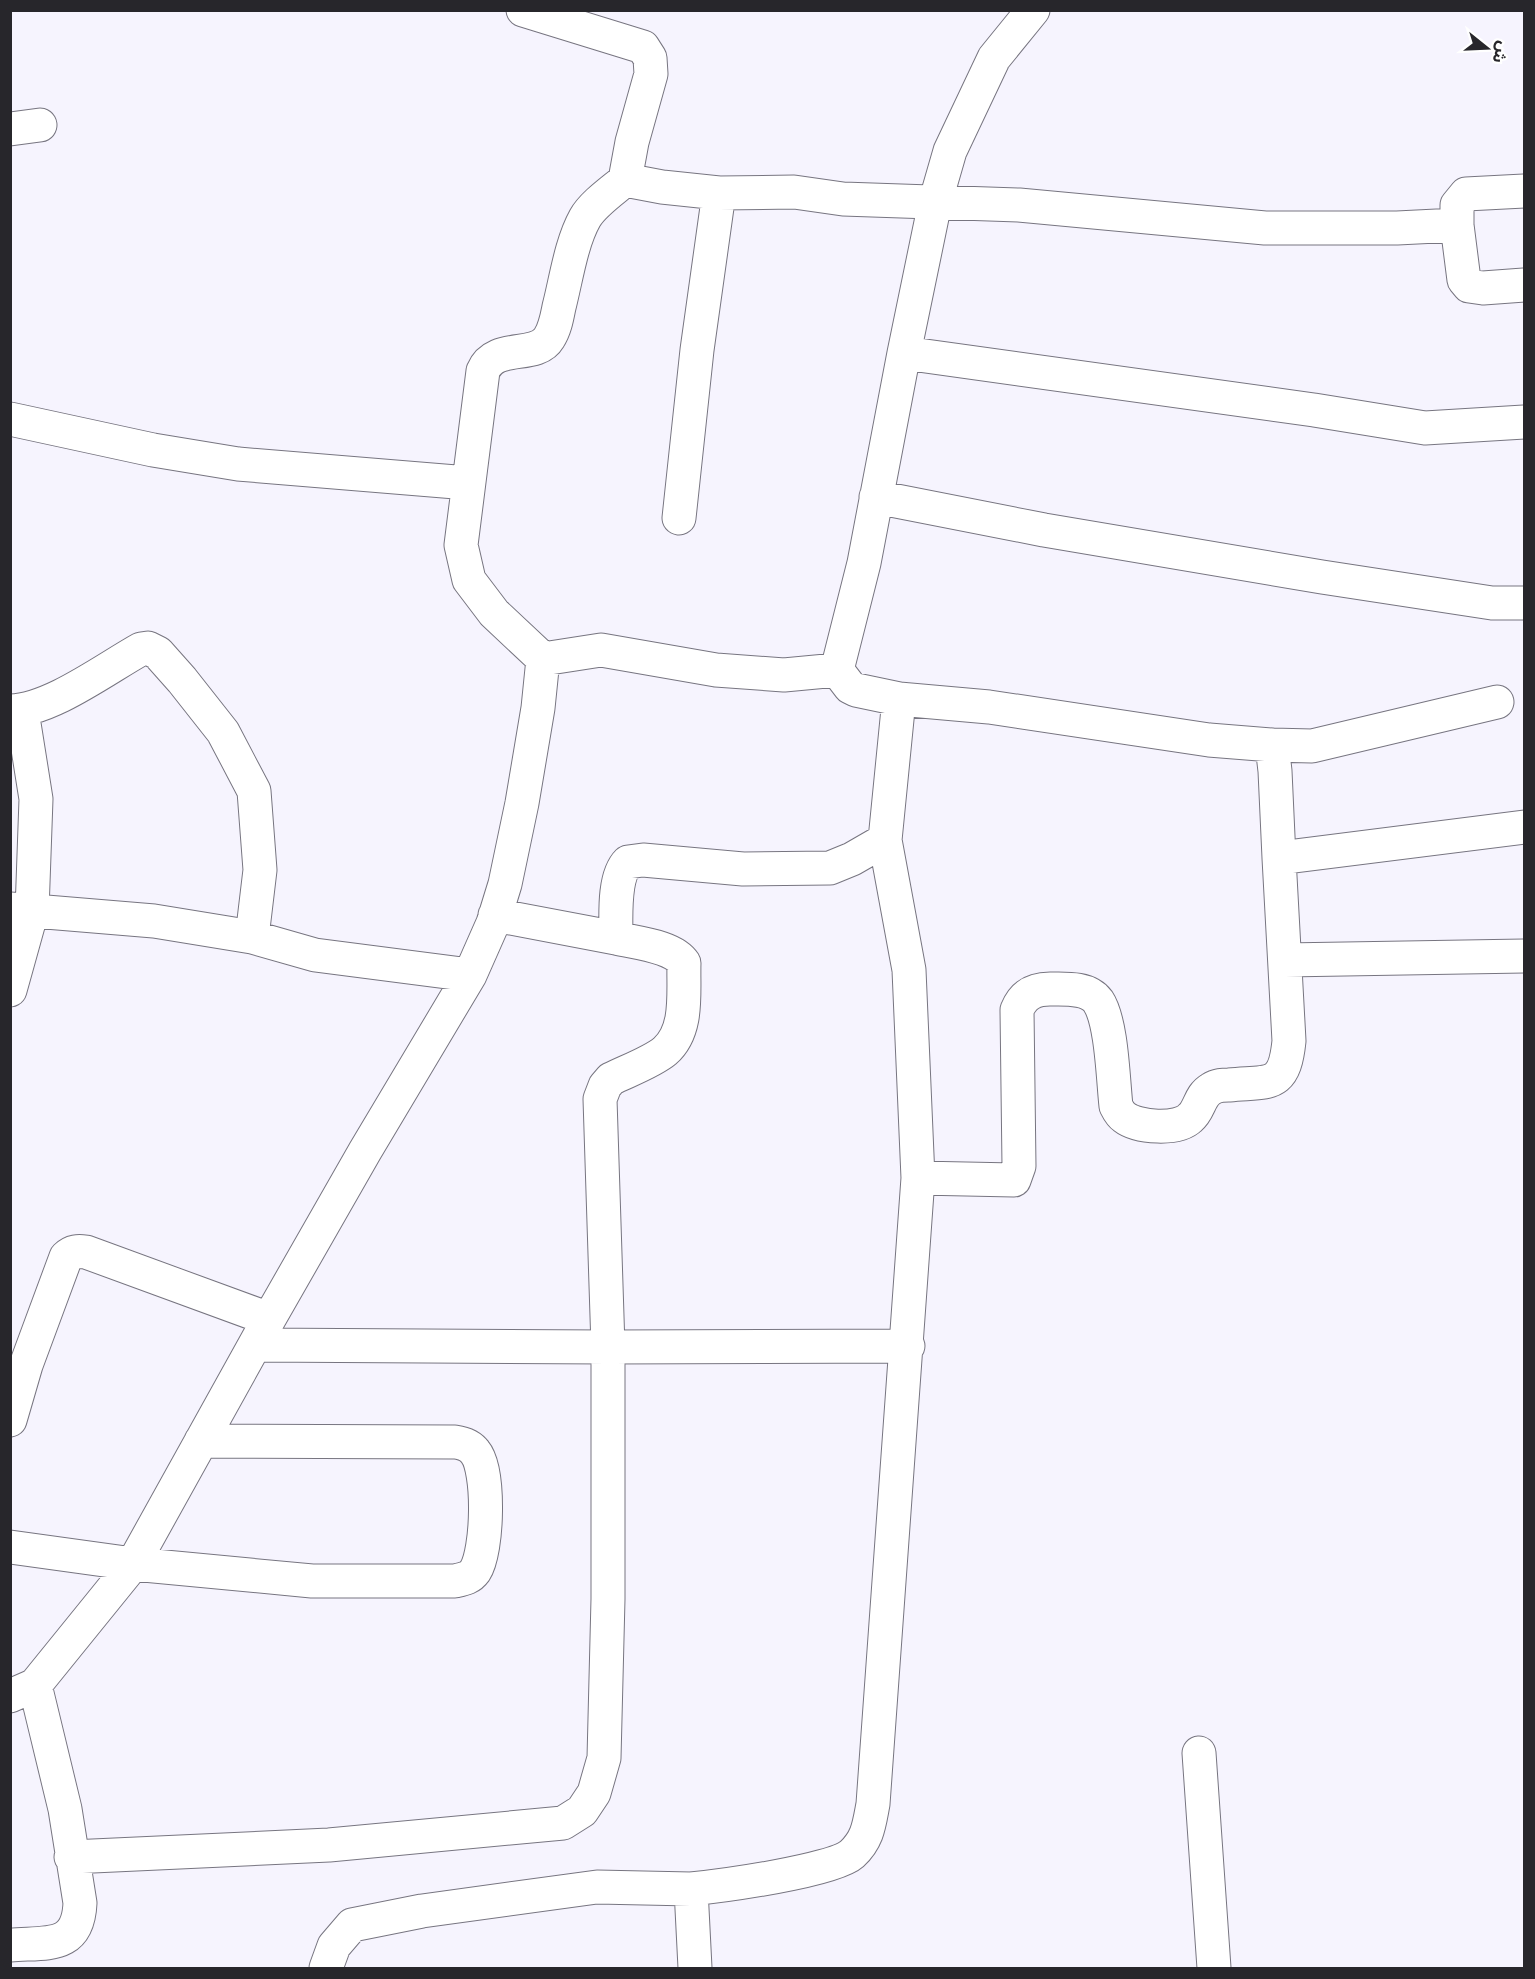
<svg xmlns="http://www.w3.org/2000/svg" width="1535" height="1979" viewBox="0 0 1535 1979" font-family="'Asap Condensed','Noto Sans Arabic',sans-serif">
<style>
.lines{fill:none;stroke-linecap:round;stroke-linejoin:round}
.minor-casing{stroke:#777580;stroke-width:35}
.minor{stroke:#fff;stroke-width:33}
</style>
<rect width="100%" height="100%" fill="#f6f4fe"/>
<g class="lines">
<defs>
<path id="minor" d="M523,10L643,47L650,58L651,74L632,142L625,180L662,187L719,193L794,192L843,199L1019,205L1265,228H1397L1457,225V205L1466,194L1524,191
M10,129L40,125
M1457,225L1464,280L1469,286L1483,288L1524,285
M904,353L1314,410L1425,428L1524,422
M10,419L153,450L238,464L468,483
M876,497L1044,530L1322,577L1492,603H1524
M679,518L697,350L719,193
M543,659L494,613L469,580L461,545L483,371C495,342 536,360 549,338C555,329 557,317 559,307C566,280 571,243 585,218C593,204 612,191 625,180
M837,670L850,687L856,690L899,699L989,707L1209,740L1272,745L1275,771L1279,858L1524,827
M10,711C51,710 105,669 141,649L148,648L158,653L182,680L223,732L254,791L260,870L252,937
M1272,745L1312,746L1497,702
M10,909L154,921L252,937L315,955L470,975
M495,915L616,938C616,917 613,877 628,862L643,860L743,869L830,868L852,859L885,840
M1285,960L1524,956
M10,990L32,911L36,799L22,711
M918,1178L1014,1180L1019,1166L1017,1010C1023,995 1034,989 1050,989C1064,989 1088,987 1098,1001C1112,1022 1113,1080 1116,1106C1118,1110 1121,1115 1124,1117C1138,1128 1178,1130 1190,1118C1200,1110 1199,1096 1211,1089C1217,1085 1223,1085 1229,1085C1270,1081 1284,1089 1289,1041L1279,858
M255,1345L608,1347L908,1346
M10,1420L26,1365L66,1257C72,1251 78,1251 86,1252L269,1319
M10,1547L133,1564L312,1581H455C464,1579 470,1578 475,1571C488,1551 490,1470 475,1452C470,1445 462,1443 455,1442L201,1441
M10,1696L35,1685L133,1564L269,1319L365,1151L470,975L493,923L505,884L522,803L538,708L543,659L601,650L716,670L784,675L837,670L864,563L904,353L935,203L950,151L994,58L1033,10
M1199,1753L1214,1968
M71,1857L329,1845L563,1823L582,1811L594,1793L604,1758L608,1599V1347L600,1099L605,1086L611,1079C627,1071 652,1062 665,1051C689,1030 683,992 684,963C673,946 636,943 616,938
M10,1945C47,1942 78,1950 80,1903L65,1809L35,1685
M326,1968L334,1946L352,1925L422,1911L597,1887L691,1889
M695,1968L691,1889C721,1886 833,1871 852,1854C868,1839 869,1825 873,1804L918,1178L909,970L885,840L899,699"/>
</defs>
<!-- minor casing -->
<use href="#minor" class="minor-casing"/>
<!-- minor -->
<use href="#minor" class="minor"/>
</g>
<!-- border -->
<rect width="1535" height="1979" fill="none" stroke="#27262b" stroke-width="24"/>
<!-- north arrow -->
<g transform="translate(1487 48) rotate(108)" stroke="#ffffff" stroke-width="4.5" paint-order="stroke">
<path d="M0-4.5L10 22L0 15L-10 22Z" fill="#27262b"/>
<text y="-9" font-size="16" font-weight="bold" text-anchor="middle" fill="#27262b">ش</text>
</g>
</svg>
